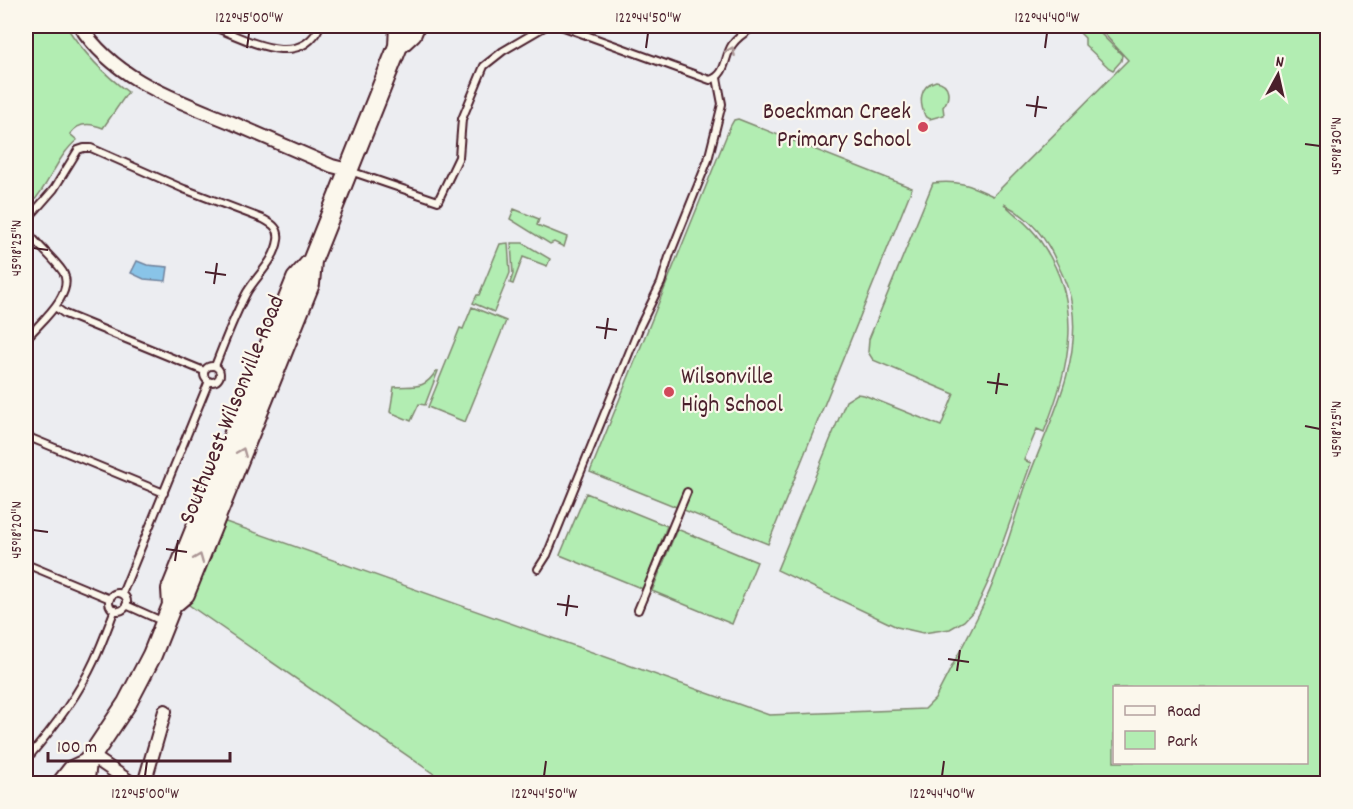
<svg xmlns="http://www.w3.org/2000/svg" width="1353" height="809" viewBox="0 0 1353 809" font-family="Dekko,sans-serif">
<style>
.green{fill:#b2edb2;stroke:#7e866e;stroke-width:1.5;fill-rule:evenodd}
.water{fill:#89c4e8;stroke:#70829c;stroke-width:1.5}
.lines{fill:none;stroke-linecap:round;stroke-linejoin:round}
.lane-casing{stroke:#4a1f2b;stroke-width:10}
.street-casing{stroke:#4a1f2b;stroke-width:16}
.primary-casing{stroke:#4a1f2b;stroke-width:22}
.lane{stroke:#fbf7ec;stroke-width:6}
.street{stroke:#fbf7ec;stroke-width:12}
.primary{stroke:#fbf7ec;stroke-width:18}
.oneway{stroke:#ab9695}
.ticks{fill:none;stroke:#4a1f2b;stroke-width:2}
.poi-dot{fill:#d1495b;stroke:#fbf7ec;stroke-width:2}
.labels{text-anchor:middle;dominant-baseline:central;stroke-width:4.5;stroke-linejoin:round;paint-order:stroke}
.poi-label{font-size:24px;fill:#4a1f2b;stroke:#fbf7ec;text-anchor:end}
.street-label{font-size:24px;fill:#4a1f2b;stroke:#fbf7ec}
.neatline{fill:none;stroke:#4a1f2b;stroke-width:2}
.ticks-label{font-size:15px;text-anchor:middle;fill:#4a1f2b}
</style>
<rect width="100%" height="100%" fill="#ecedf1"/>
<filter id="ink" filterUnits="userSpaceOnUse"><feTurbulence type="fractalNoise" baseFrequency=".0167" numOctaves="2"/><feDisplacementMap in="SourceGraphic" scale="12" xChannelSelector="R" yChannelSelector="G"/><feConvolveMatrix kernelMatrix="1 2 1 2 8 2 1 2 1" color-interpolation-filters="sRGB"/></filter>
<g filter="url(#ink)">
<!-- green -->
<path class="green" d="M26,26H66C83,52 102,73 128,92L103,128C91,123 78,122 70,134L77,140C57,156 50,184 32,203L26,200Z
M1073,26H1092L1095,29L1094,31L1099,32L1122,55L1121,61L1113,70L1109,68L1085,45V38Z
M1097,26H1327V783H447L189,605L223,521L769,715L925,709L935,699C952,665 971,632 987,597C1003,562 1013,522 1026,485C1045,430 1082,367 1072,306C1070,291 1064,277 1057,263C1046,237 1030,217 1004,204C1016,216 1030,225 1039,239C1085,304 1071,363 1044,432L1037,429L1024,460L1031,463L990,578L976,608L964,621L950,629L923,633L897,627L777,570L846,401L857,394L864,395L941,426L954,394L873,360L868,352L869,339L933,183C959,180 970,185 993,196L1128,60ZM1114,688H1306V762H1114Z
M936,81C950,83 951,97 943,107L944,115L930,119L925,116C919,102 919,86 936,81Z
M738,119L912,188L768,544L590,472L730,127L734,120Z
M514,209L539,219L537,225L567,237L564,247L554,242L550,244L510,219Z
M508,243L510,273L494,312L473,303L477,295H479L500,244Z
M511,243H523L550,259L547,266L523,257L513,284L510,283L513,274Z
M472,307L506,321L465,422L428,407L460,328L463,329Z
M436,371H438L425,405L419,404L411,421L390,412L394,387C413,385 424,391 436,371Z
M586,493L667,526L643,589L560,555Z
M677,529L757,562L732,624L652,591Z"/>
<!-- water -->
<path class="water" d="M137,261L147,265L168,267L166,281L144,279L131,273Z"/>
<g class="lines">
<defs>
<path id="lane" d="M211,26C243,37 299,72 320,26
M561,26L710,80C727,75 724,57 732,45C738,36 747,31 755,26
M350,171L438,201L459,157L462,119L484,66L503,51L546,26
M26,221L54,189L78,150L84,148H91L184,189L263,219C272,224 280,228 278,240C275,261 257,275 247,292C234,316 225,341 215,366
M26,229C36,245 53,257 63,272C76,294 38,324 26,339
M55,307L65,314L204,371
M204 374a8 8 0 1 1 16 0a8 8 0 1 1-16 0Z
M26,436L164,493
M26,564L110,599
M538,569L547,555L640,326L661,283L669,257L708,160L722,104L717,78
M109 602a9 9 0 1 1 18 0a9 9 0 1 1-18 0Z
M122,594L209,381
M126,605L164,622
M638,610L687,492
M26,760C52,730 77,698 94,661C102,644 108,627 115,609"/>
<path id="street" d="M80,26C116,81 177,100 235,124C268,138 300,152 332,166L348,170
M92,756L133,784
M144,784L165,711"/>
<path id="primary" d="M398,46L412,33L415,26
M172,605L185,594L310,284L312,261L398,46L399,26
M61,784L72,770L87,763
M79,784L85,778L87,763L127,703L152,655L172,605L171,589L296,279L312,261"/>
</defs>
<!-- lane casing -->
<use href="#lane" class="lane-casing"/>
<!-- street casing -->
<use href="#street" class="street-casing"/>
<!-- primary casing -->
<use href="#primary" class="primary-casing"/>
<!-- lane -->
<use href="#lane" class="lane"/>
<!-- street -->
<use href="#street" class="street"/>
<!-- primary -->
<use href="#primary" class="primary"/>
</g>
<!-- one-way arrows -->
<defs><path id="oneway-chevron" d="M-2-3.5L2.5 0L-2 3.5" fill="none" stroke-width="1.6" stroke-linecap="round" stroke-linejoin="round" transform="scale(1.5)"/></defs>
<g class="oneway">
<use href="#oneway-chevron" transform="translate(731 51) rotate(-67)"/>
<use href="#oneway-chevron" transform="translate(242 452) rotate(-68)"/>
<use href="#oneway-chevron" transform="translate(199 558) rotate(-68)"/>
</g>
</g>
<!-- ticks -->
<path class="ticks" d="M247,48L249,33M646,48L648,33M1045,48L1047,33M1026,105L1047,108M1035,117L1038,96M1305,144L1320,146M33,248L48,250M205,272L226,275M214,284L217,263M596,327L617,330M605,339L608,318M987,382L1008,385M996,394L999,373M1305,426L1320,429M33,530L48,532M166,549L187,552M175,561L178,540M557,604L578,607M566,616L569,595M948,659L969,662M957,671L960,650M145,776L147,761M544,776L546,761M942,776L944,761"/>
<!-- markers -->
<g class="poi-dot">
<circle cx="923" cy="127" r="6"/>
<circle cx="669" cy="392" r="6"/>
</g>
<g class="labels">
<!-- poi labels -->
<g class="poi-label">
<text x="911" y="113">Boeckman Creek<tspan x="911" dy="28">Primary School</tspan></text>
<text x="681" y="378" text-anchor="start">Wilsonville<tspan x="681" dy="28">High School</tspan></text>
</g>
<!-- street labels -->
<g class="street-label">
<text transform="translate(233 410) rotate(-68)">Southwest Wilsonville Road</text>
</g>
</g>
<!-- margin -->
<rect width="1353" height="809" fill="none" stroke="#fbf7ec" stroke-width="66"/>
<!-- legend -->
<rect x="1113" y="686" width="195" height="78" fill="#fbf7ec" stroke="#b4a19f" stroke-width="1.5"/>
<rect x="1125" y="706" width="30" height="9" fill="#fbf7ec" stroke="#b4a19f" stroke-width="1.5"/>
<text x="1167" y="716" font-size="18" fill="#4a1f2b">Road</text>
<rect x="1125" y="731" width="30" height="18" fill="#b2edb2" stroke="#b4a19f" stroke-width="1.5"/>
<text x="1167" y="746" font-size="18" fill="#4a1f2b">Park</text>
<!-- north arrow -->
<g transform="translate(1278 75) rotate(8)" stroke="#fbf7ec" stroke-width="4.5" paint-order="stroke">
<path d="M0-4.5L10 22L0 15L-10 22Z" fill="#4a1f2b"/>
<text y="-9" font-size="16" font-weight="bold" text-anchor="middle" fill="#4a1f2b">N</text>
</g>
<!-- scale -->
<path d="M48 752v9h182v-9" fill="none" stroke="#4a1f2b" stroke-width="3"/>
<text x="57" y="752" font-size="18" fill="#4a1f2b" stroke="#fbf7ec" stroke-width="4.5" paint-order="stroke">100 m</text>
<rect x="33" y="33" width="1287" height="743" class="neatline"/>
<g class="ticks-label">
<text x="249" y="22">122°45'00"W</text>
<text x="648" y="22">122°44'50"W</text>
<text x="1047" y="22">122°44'40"W</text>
<text transform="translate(1336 146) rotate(-90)" y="5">45°18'30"N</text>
<text transform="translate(16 248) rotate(-90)" y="5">45°18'25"N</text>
<text transform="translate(1336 429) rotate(-90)" y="5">45°18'25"N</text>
<text transform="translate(16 530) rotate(-90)" y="5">45°18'20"N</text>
<text x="145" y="798">122°45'00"W</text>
<text x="544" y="798">122°44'50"W</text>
<text x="942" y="798">122°44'40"W</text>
</g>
</svg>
